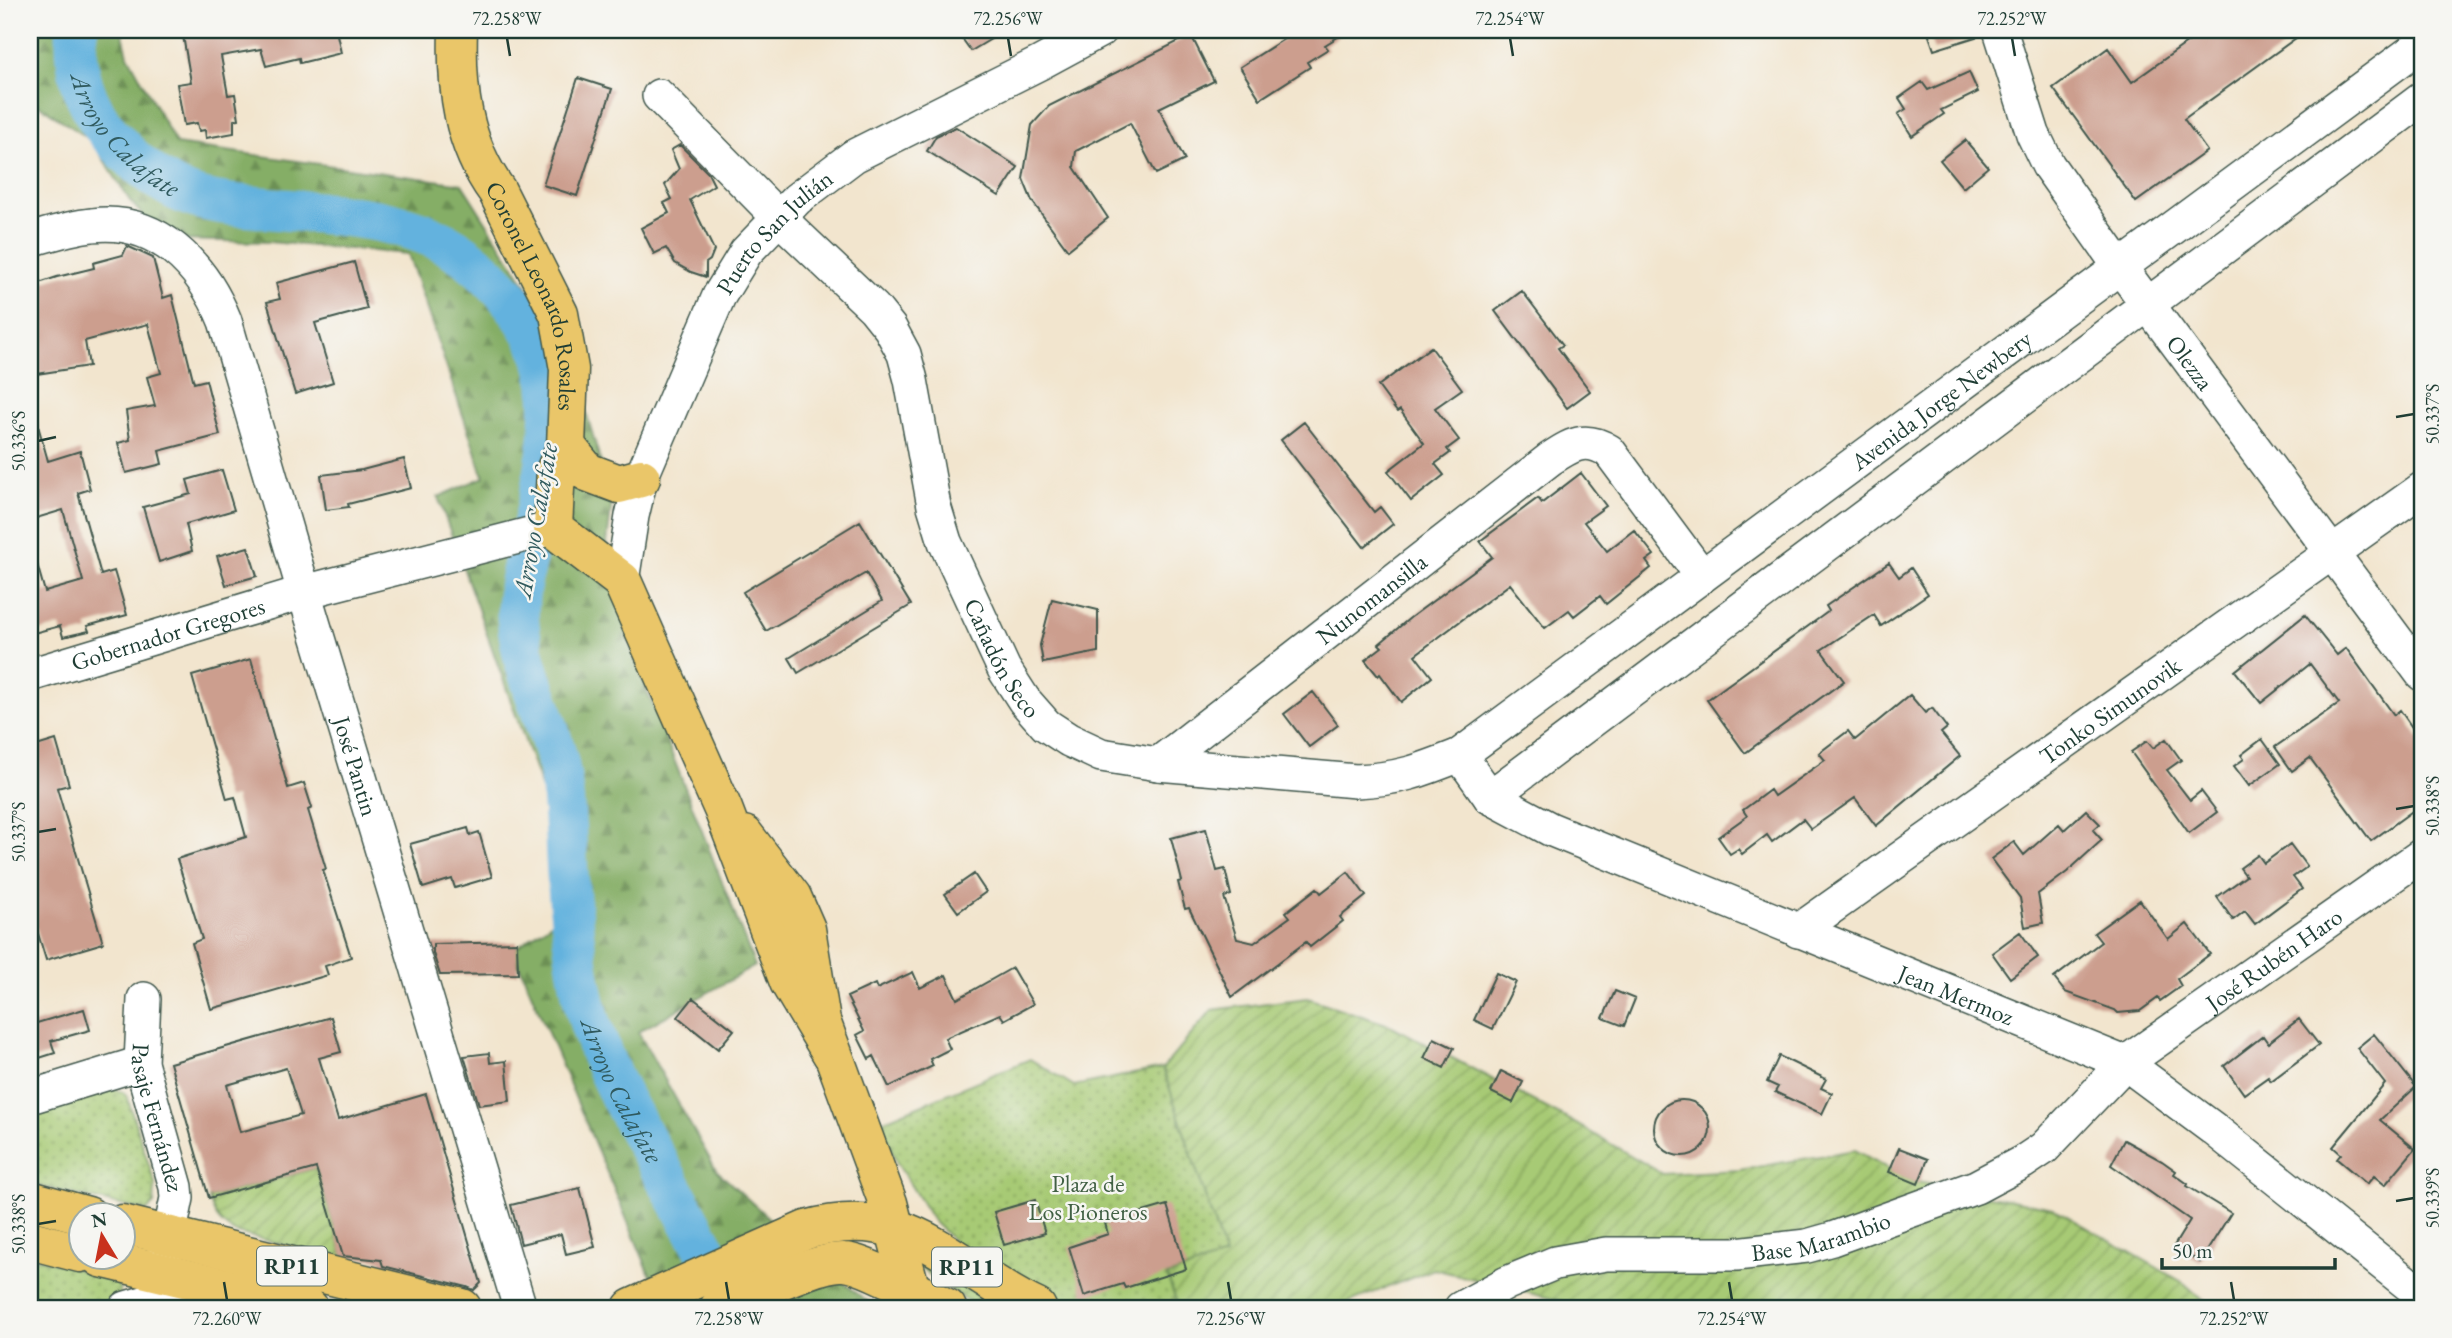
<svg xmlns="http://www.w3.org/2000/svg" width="2452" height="1338" viewBox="0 0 2452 1338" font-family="'EB Garamond',serif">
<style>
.forest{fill:url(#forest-firs);stroke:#52764d;stroke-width:2}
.park{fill:url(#park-dots);stroke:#638454;stroke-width:2}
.garden{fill:url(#garden-furrows);stroke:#638454;stroke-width:2}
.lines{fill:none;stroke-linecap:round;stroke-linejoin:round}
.river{stroke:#64b2de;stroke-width:42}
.building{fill:#cc9e8e;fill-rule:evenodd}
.minor-casing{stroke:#3f564b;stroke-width:36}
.major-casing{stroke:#3f564b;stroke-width:41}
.minor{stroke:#fff;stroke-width:33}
.major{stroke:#eac669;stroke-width:38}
.ticks{fill:none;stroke:#1f3d34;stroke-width:2.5}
.labels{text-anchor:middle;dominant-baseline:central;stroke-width:5;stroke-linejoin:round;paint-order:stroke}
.shield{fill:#f6f6f2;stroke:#60746d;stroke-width:2}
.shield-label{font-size:23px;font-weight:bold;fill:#1f3d34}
.street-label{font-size:24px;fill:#1f3d34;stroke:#f6f6f2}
.park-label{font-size:24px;fill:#416044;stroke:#f6f6f2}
.water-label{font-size:26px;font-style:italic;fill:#305a5e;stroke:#f6f6f2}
.neatline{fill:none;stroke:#1f3d34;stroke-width:2.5}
.ticks-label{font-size:18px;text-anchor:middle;fill:#1f3d34}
</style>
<defs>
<pattern id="forest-firs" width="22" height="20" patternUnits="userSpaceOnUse" patternTransform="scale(1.75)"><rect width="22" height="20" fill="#85ae66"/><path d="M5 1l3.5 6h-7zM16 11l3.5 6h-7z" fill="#6c8f55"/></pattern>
<pattern id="park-dots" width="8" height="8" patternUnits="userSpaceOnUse" patternTransform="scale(1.75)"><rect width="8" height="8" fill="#a7ca74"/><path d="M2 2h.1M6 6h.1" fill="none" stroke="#87a560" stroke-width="1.8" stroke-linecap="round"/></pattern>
<pattern id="garden-furrows" width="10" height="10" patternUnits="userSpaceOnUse" patternTransform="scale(1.75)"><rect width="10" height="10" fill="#a7ca74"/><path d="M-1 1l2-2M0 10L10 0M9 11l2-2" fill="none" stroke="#87a560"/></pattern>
</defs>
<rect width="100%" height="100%" fill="#f6f6f2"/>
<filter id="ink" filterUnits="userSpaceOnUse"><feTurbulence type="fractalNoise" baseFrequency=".0143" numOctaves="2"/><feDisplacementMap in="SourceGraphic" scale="14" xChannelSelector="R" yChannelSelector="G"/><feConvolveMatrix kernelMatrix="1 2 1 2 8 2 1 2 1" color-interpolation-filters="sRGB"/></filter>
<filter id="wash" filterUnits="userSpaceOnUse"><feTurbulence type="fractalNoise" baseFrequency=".00686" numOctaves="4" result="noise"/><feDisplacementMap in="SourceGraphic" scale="28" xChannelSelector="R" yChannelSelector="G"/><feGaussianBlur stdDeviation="1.57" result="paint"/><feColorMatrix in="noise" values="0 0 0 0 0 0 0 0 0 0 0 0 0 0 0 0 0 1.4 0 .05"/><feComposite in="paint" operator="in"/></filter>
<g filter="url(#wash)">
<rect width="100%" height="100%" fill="#f2e5ce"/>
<!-- forest -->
<path class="forest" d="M39,30H122L128,55L176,144L462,184L568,351L612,500L607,543L631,650L755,966L638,1032L716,1170L820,1265L876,1308H674L649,1272L513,950L582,901L438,497L484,477L408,254L269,242L172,240L146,219L130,201L92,141L30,99V64Z"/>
<!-- park -->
<path class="park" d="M1030,1059L1074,1086L1163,1068L1225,1256L1168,1276L1179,1308H1044L987,1273L933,1221L897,1163L880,1122Z
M109,1088L123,1092L127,1097L155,1184L154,1204L146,1211L30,1184V1112Z
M30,1256L114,1279L118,1283L120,1294C98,1315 58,1308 30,1308Z"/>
<!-- garden -->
<path class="garden" d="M1308,998L1392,1026L1569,1120L1663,1174L1739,1170L1855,1150L1912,1181L2053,1208L2184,1283L2212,1308H1589L1434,1269L1334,1308H1179L1167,1276L1225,1256L1163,1068L1212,1010Z
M316,1168L345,1261L234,1232C219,1223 213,1214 209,1198Z
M918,1256L1016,1308H980L934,1279L920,1266Z"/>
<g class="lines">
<!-- river -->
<path class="river" id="s1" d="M77,30C74,70 84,104 110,135C129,157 153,178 179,191C206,204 238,205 267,208C318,213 371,215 420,232C470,249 513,294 537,340C566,397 544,481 530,540C524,566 516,593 518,620C522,672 549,719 559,769C565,801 565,834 567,867C570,910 574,954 583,996C598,1063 634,1122 668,1181C690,1221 711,1263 737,1301"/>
</g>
<g id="blocks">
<!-- building -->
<path class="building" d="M182,30H212L213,37L257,30H336L341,53L300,63L299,58L266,66L261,49L221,56L228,95L235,94L239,119L234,120V133L206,138L205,130L199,131L197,123L184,125L177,84L191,82Z
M956,30H1006L971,51Z
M1298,30H1349L1325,45L1328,49L1307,62L1310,67L1260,99L1240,67Z
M1927,30H1981L1982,35L1934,50Z
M2205,30H2307L2184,119L2207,151L2136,202L2053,88L2108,48L2132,82Z
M1191,35L1214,81L1159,108L1185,160L1156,174L1130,123L1076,151L1074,167L1108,218L1068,250L1032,201L1023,179L1032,125L1049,106Z
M1969,72L1978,92L1941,110L1944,114L1912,136L1898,114L1906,109L1899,98L1922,82L1928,90Z
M578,78L612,89L577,196L543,185Z
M956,127L1018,167L999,196L927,151L936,136Z
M1965,140L1988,167L1963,188L1940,160Z
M680,145L708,173L714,185L690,200L714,250L710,260L706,263V277L691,272L675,263L666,248L654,254L641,228L669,213L664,203L672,199L665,185L679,169L671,150Z
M127,246L153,258L163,298L172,295L194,383L206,380L220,435L159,451L162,464L126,473L118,443L130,440L126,411L155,406L147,377L161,373L148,324L85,341L89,366L30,375V286L57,277L94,268L93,263L123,255Z
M354,262L367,309L315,323L333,382L295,394L267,302L280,299L276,283Z
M1522,291L1563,345L1558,348L1590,391L1567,408L1495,311Z
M1431,347L1462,389L1435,408L1459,440L1447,449L1450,453L1435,464L1444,475L1411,501L1388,471L1424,443L1400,410L1397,412L1378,386Z
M30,415H35L48,461L80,451L90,489L78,493L101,575L114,571L127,615L87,626L89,631L63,637L60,626L30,634V558L35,557L45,592L83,581L63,510L30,520Z
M1304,422L1374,512L1380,507L1393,524L1364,547L1281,440Z
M404,459L411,488L348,504L349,507L326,510L321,475L362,470Z
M222,470L234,510L186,524L192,551L159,562L143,507L191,494L187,480Z
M1581,473L1606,506L1584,522L1607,551L1634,530L1654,555L1646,561L1651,568L1606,604L1600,596L1574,616L1569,610L1545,628L1510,584L1415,655L1432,677L1401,702L1380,674L1378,676L1365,660L1382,647L1379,644L1410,618L1492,557L1480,541L1538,498L1542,503Z
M860,521L911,605L798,673L789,658L882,601L866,573L766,631L743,592Z
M248,547L257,576L226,585L217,556Z
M1889,563L1899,577L1911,568L1928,594L1881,626L1874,615L1821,650L1844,681L1745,753L1707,700L1829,611L1826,606Z
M1052,599L1098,610V652L1043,663L1040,645Z
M2305,615L2337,655L2346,648L2394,715L2400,710L2422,742V804L2371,841L2310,758L2292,771L2275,747L2339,703L2310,664L2261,703L2235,671Z
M251,659L288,788L304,783L312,808L308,810L326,869L323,870L351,957L325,966L328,975L211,1009L192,943L202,939L177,859L246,837L235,797L227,799L192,676Z
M1313,692L1338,725L1309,747L1284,714Z
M1910,695L1925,713L1932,708L1947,728L1941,733L1960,756L1876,826L1855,798L1811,829L1803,819L1772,842L1767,835L1742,854L1738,849L1730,854L1718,837L1747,816L1743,810L1770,790L1774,796L1825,760L1819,753L1848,731L1855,740Z
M2166,739L2181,760L2167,770L2190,800L2201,791L2217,812L2189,833L2131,752L2147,741L2153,748Z
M2262,739L2280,764L2249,786L2234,766L2244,759L2241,755Z
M56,740L69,785L57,788L103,943L46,960L30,907V748Z
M2086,810L2100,824L2093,830L2102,840L2067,872L2038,894L2043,923L2025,927L2020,898L1991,859L2014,842L2024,855L2059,824L2064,830Z
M468,828L470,835L479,832L492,877L455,888L452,879L423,888L410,844Z
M1206,829L1217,871L1225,869L1231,895L1224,897L1237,939L1254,943L1290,917L1286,912L1317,888L1321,893L1348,872L1366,896L1340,917L1343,921L1310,947L1306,942L1232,997L1189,908L1185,909L1178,882L1182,881L1171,838Z
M2290,844L2307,867L2293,877L2302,889L2255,924L2245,911L2233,920L2217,897L2246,876L2240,868L2258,855L2264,863Z
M974,874L986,892L958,912L945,894Z
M2140,900L2168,939L2187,924L2210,954L2177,979L2181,986L2160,1001L2158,998L2140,1011L2118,1013L2115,1010L2065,992L2054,978L2101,942L2094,933Z
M2020,932L2038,957L2010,978L1992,953Z
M517,942L518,974L440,975L433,953V944Z
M1012,968L1033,1004L1004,1020L1000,1014L945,1038L950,1049L930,1059L933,1066L889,1087L874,1056L869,1059L857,1035L864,1031L847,997L875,984L877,989L913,972L920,988L946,975L957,999Z
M1496,973L1516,982L1493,1029L1474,1020Z
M1615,991L1635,999L1624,1026L1603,1018Z
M693,998L734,1030L718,1049L678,1017Z
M84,1009L90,1030L51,1041L55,1053L30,1061V1025Z
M331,1017L341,1052L319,1058L338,1120L426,1094L481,1283L474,1290L467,1287L383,1266L381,1260L343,1256L316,1168L209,1198L170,1063ZM286,1068L301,1115L240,1132L227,1085Z
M2299,1019L2319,1045L2271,1081L2268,1077L2244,1094L2224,1066L2263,1036L2268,1043Z
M2374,1034L2416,1087L2380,1120L2415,1149L2385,1185L2374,1176L2367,1184L2337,1159L2341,1154L2333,1147L2385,1084L2357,1048Z
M1434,1038L1454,1048L1444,1068L1424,1058Z
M489,1053L490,1063L506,1061L510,1101L479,1105L464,1056Z
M1779,1056L1826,1079L1821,1088L1832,1093L1822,1114L1775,1092L1778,1087L1767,1082Z
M1501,1071L1523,1082L1513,1103L1491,1092Z
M1654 1128a28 28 0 1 1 56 0a28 28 0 1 1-56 0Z
M2124,1140L2162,1161L2176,1171L2174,1174L2188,1184L2187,1186L2231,1213L2200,1262L2174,1246L2190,1220L2111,1165Z
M1899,1148L1928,1159L1918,1184L1889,1172Z
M580,1188L595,1247L566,1254L561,1234L521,1244L511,1205Z
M1035,1200L1045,1233L1004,1245L994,1212Z
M1167,1205L1186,1269L1125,1288L1123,1284L1084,1296L1069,1247L1108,1234L1105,1223Z"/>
</g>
</g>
<g filter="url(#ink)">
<use href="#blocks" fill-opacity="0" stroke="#3f564b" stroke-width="2"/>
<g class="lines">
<defs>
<g id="minor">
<path id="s2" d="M2000,30L2033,134L2048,165L2120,267L2422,674"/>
<path id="s3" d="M659,96L778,217L874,308L890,328L904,354L911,380L934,506L945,542L1004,669L1024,700L1046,725L1069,740L1101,755L1158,764L1356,781C1399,779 1420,771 1460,755L2422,44"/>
<path id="s4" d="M30,240C50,234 71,227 92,225C158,217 203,266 225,321L304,592L520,1308"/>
<path id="s5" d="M622,581L632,516L641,478L719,296L746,252L797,199L854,156L1040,63L1101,30"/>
<path id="s6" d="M30,675L304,592L553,528"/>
<path id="s7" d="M1460,755L1490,797L1550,829L2125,1063L2215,1130L2422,1295"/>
<path id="s8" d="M1158,764L1550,459C1571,445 1585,436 1609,451L1702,576"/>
<path d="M1490,797L2422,99"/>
<path id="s9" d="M1798,931L2422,489"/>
<path id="s10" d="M144,999L141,1063L176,1187L177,1198L156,1299"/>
<path d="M30,1097L141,1063"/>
<path d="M126,1308L177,1293"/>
<path id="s11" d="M1461,1308L1507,1283L1555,1263L1606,1254H1736L1807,1246L1832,1239L1976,1187L2023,1162L2044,1148L2125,1063L2422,855"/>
</g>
<g id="major">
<path id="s12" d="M458,30C456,88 462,143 497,191L559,314L569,369L566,446L556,469L553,528L622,581L723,809L789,982L832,1054"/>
<path d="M566,446L587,472L619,484L641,478"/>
<path d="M744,835L792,897L806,929L821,1021L888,1203L911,1291"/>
<path d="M30,1200L88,1216"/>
<path d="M122,1224L462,1308"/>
<path d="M30,1240L80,1253"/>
<path d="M101,1258L309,1308"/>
<path d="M632,1308L806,1230C910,1200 952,1268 1037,1308"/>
<path d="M719,1308C747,1296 816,1260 844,1262C866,1263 924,1297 947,1308"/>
</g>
</defs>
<!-- minor casing -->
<use href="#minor" class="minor-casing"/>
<!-- major casing -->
<use href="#major" class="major-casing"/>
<!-- minor -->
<use href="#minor" class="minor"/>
<!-- major -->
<use href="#major" class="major"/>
</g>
</g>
<!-- ticks -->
<path class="ticks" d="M507,38L510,56M1008,38L1011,56M1510,38L1513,56M2012,38L2015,56M2396,417L2414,414M38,441L56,437M2396,809L2414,806M38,832L56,829M2396,1201L2414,1198M38,1224L56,1221M224,1282L227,1300M726,1282L729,1300M1228,1282L1231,1300M1729,1282L1732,1300M2231,1282L2234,1300"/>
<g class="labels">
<!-- shield labels -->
<g class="shield">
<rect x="257" y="1246.5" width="70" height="39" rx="5"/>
<rect x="932" y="1247.5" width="70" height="39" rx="5"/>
</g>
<g class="shield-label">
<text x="292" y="1266">RP11</text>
<text x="967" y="1267">RP11</text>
</g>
<!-- street labels -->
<g class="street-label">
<text stroke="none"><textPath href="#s5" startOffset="388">Puerto San Julián</textPath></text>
<text stroke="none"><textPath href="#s12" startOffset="282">Coronel Leonardo Rosales</textPath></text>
<text stroke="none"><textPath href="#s2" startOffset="387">Olezza</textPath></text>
<text stroke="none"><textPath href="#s3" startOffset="1785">Avenida Jorge Newbery</textPath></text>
<text stroke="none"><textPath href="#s8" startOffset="270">Nunomansilla</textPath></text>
<text stroke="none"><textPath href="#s6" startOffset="144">Gobernador Gregores</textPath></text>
<text stroke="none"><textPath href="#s3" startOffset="679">Cañadón Seco</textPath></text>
<text stroke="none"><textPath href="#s9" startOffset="382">Tonko Simunovik</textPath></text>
<text stroke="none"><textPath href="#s4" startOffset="705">José Pantin</textPath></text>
<text stroke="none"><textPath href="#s11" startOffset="914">José Rubén Haro</textPath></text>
<text stroke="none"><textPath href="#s7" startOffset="558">Jean Mermoz</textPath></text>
<text stroke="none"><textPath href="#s10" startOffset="121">Pasaje Fernández</textPath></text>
<text stroke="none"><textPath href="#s11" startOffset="373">Base Marambio</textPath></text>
</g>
<!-- park labels -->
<g class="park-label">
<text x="1088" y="1183">Plaza de<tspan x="1088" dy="28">Los Pioneros</tspan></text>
</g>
<!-- water labels -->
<g class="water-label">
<text stroke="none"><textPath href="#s1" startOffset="122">Arroyo Calafate</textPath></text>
<text transform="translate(535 520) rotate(-80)">Arroyo Calafate</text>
<text stroke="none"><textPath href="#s1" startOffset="1382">Arroyo Calafate</textPath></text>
</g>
</g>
<!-- margin -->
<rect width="2452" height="1338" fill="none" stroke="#f6f6f2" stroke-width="77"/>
<!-- north arrow -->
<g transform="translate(102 1236) rotate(350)"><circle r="33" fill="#f6f6f2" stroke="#a0aca6" stroke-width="2"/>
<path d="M0-5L12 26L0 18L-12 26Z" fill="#c8321e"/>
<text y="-10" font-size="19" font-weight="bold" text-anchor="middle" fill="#1f3d34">N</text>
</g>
<!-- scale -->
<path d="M2162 1258v10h173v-10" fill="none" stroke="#1f3d34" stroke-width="3.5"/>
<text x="2172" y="1258" font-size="21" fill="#1f3d34" stroke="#f6f6f2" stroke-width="5" paint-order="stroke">50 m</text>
<rect x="38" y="38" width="2376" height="1262" class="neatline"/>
<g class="ticks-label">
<text x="507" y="25">72.258°W</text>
<text x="1008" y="25">72.256°W</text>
<text x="1510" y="25">72.254°W</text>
<text x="2012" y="25">72.252°W</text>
<text transform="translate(2433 414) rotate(-90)" y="6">50.337°S</text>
<text transform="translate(19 441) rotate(-90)" y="6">50.336°S</text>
<text transform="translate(2433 806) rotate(-90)" y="6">50.338°S</text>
<text transform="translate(19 832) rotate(-90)" y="6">50.337°S</text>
<text transform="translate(2433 1198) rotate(-90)" y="6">50.339°S</text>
<text transform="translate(19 1224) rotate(-90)" y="6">50.338°S</text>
<text x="227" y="1325">72.260°W</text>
<text x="729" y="1325">72.258°W</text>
<text x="1231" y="1325">72.256°W</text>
<text x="1732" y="1325">72.254°W</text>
<text x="2234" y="1325">72.252°W</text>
</g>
</svg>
